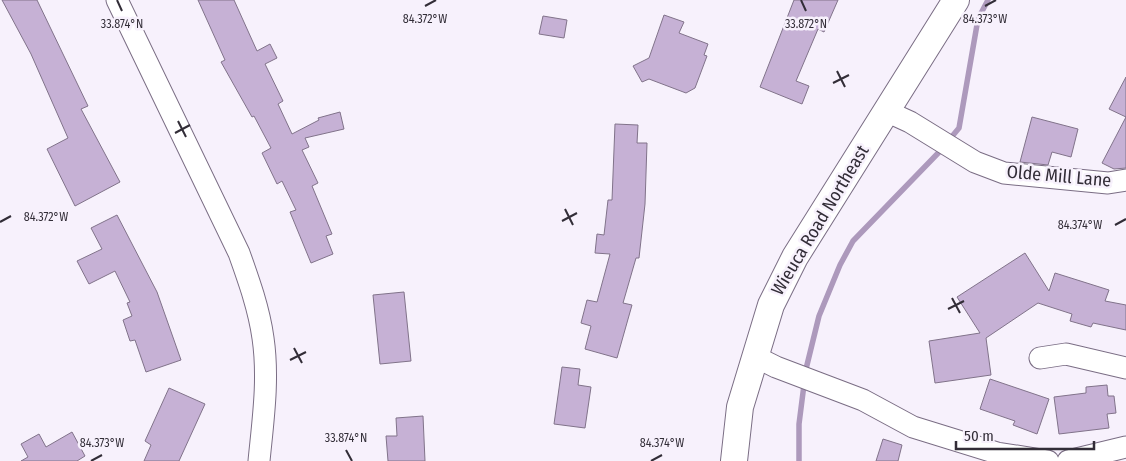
<svg xmlns="http://www.w3.org/2000/svg" width="1126" height="461" viewBox="0 0 1126 461" font-family="'Fira Sans Condensed',sans-serif">
<style>
.lines{fill:none;stroke-linecap:round;stroke-linejoin:round}
.stream{stroke:#ad99bc;stroke-width:5.5}
.building{fill:#c6b1d5;stroke:#81738a}
.minor-casing{stroke:#7a6d84;stroke-width:23}
.tertiary-casing{stroke:#7a6d84;stroke-width:28}
.minor{stroke:#fff;stroke-width:21}
.tertiary{stroke:#fff;stroke-width:26}
.ticks{fill:none;stroke:#322d37;stroke-width:2}
.labels{text-anchor:middle;dominant-baseline:central;stroke-width:5;stroke-linejoin:round;paint-order:stroke}
.street-label{font-size:18px;fill:#322d37;stroke:#f7f1fc}
.ticks-label{font-size:12px;text-anchor:middle;fill:#322d37;stroke:#f7f1fc;stroke-width:5;stroke-linejoin:round;paint-order:stroke}
</style>
<rect width="100%" height="100%" fill="#f7f1fc"/>
<g class="lines">
<!-- stream -->
<path class="stream" d="M949,140L959,128L978,19L988,0
M799,461V424L806,369L819,316L840,265L853,241L944,147"/>
</g>
<!-- building -->
<path class="building" d="M2,0H37L88,106L81,109L120,182L75,206L47,149L68,138L31,54Z
M198,0H234L257,51L270,44L277,58L265,64L283,101L278,104L292,134L319,120L318,118L340,112L344,129L305,138L309,147L302,150L318,183L312,186L332,234L326,236L333,254L311,263L290,212L296,210L282,181L277,184L262,153L271,148L254,116L252,117L221,62L225,60Z
M794,0H838L824,32L818,29L796,81L809,86L802,104L760,87Z
M664,15L684,22L679,33L708,44L704,55L707,56L695,88L686,93L649,79L642,82L633,66L649,58Z
M543,16L567,20L564,38L539,34Z
M1126,77V168L1114,169L1102,163L1126,117L1109,109Z
M1032,117L1078,129L1071,157L1052,152L1048,165L1020,162Z
M615,124L638,125L637,143H647L645,204L639,258H636L623,303L632,305L617,358L585,349L591,326L581,323L587,300L597,302L610,254L595,253L597,234L604,235L608,200H612Z
M117,215L157,292L181,360L146,372L135,340L130,341L123,320L132,316L127,303L130,302L115,271L89,284L77,261L102,249L91,228Z
M1025,253L1049,291L1055,273L1109,290L1105,301L1126,305V330L1093,323L1091,327L1070,321L1072,314L1038,303L986,338L991,375L935,383L929,341L980,333L957,297Z
M404,292L411,361L380,364L373,295Z
M562,367L580,369L578,385L591,387L585,428L554,424Z
M990,379L1049,399L1037,434L1013,425L1015,421L980,409Z
M1107,385L1108,396H1114L1116,413L1107,414L1109,428L1059,434L1054,397L1086,393V387Z
M169,388L205,404L179,461H144L151,445L145,441Z
M423,416L425,461H388L386,436H397L396,418Z
M72,432L85,456L77,461H21L28,457L21,444L39,434L46,447Z
M883,439L902,445L898,461H876Z"/>
<g class="lines">
<defs>
<path id="minor" d="M117,0L239,253C249,281 259,309 263,338C269,379 263,420 259,461
M886,111L910,122L975,162L1004,173L1108,183L1126,180
M754,356L776,367L863,400L913,427L997,453L1048,461
M1040,358L1066,354L1126,368
M1068,461L1126,447"/>
<path id="tertiary" d="M734,461L740,407L771,305L795,257L956,0"/>
</defs>
<!-- minor casing -->
<use href="#minor" class="minor-casing"/>
<!-- tertiary casing -->
<use href="#tertiary" class="tertiary-casing"/>
<!-- minor -->
<use href="#minor" class="minor"/>
<!-- tertiary -->
<use href="#tertiary" class="tertiary"/>
</g>
<!-- ticks -->
<path class="ticks" d="M117,0L122,11M801,0L806,11M425,6L436,0M985,6L996,0M837,71L845,87M833,83L849,75M178,121L186,137M175,133L190,125M565,209L573,225M562,221L577,213M0,222L11,216M1115,225L1126,219M952,298L960,313M948,309L964,301M294,348L302,363M290,360L306,352M346,450L352,461M91,461L102,455M651,461L662,455"/>
<g class="labels">
<!-- street labels -->
<g class="street-label">
<text transform="translate(1059 176) rotate(5)">Olde Mill Lane</text>
<text transform="translate(820 220) rotate(-59)">Wieuca Road Northeast</text>
</g>
</g>
<g class="ticks-label">
<text x="425" y="23">84.372°W</text>
<text x="985" y="23">84.373°W</text>
<text x="806" y="28">33.872°N</text>
<text x="122" y="28">33.874°N</text>
<text x="46" y="221">84.372°W</text>
<text x="1080" y="229">84.374°W</text>
<text x="346" y="442">33.874°N</text>
<text x="102" y="447">84.373°W</text>
<text x="662" y="447">84.374°W</text>
</g>
<!-- scale -->
<path d="M956 441v8h138v-8" fill="none" stroke="#322d37" stroke-width="2.5"/>
<text x="964" y="441" font-size="15" fill="#322d37" stroke="#f7f1fc" stroke-width="4" paint-order="stroke">50 m</text>
</svg>
